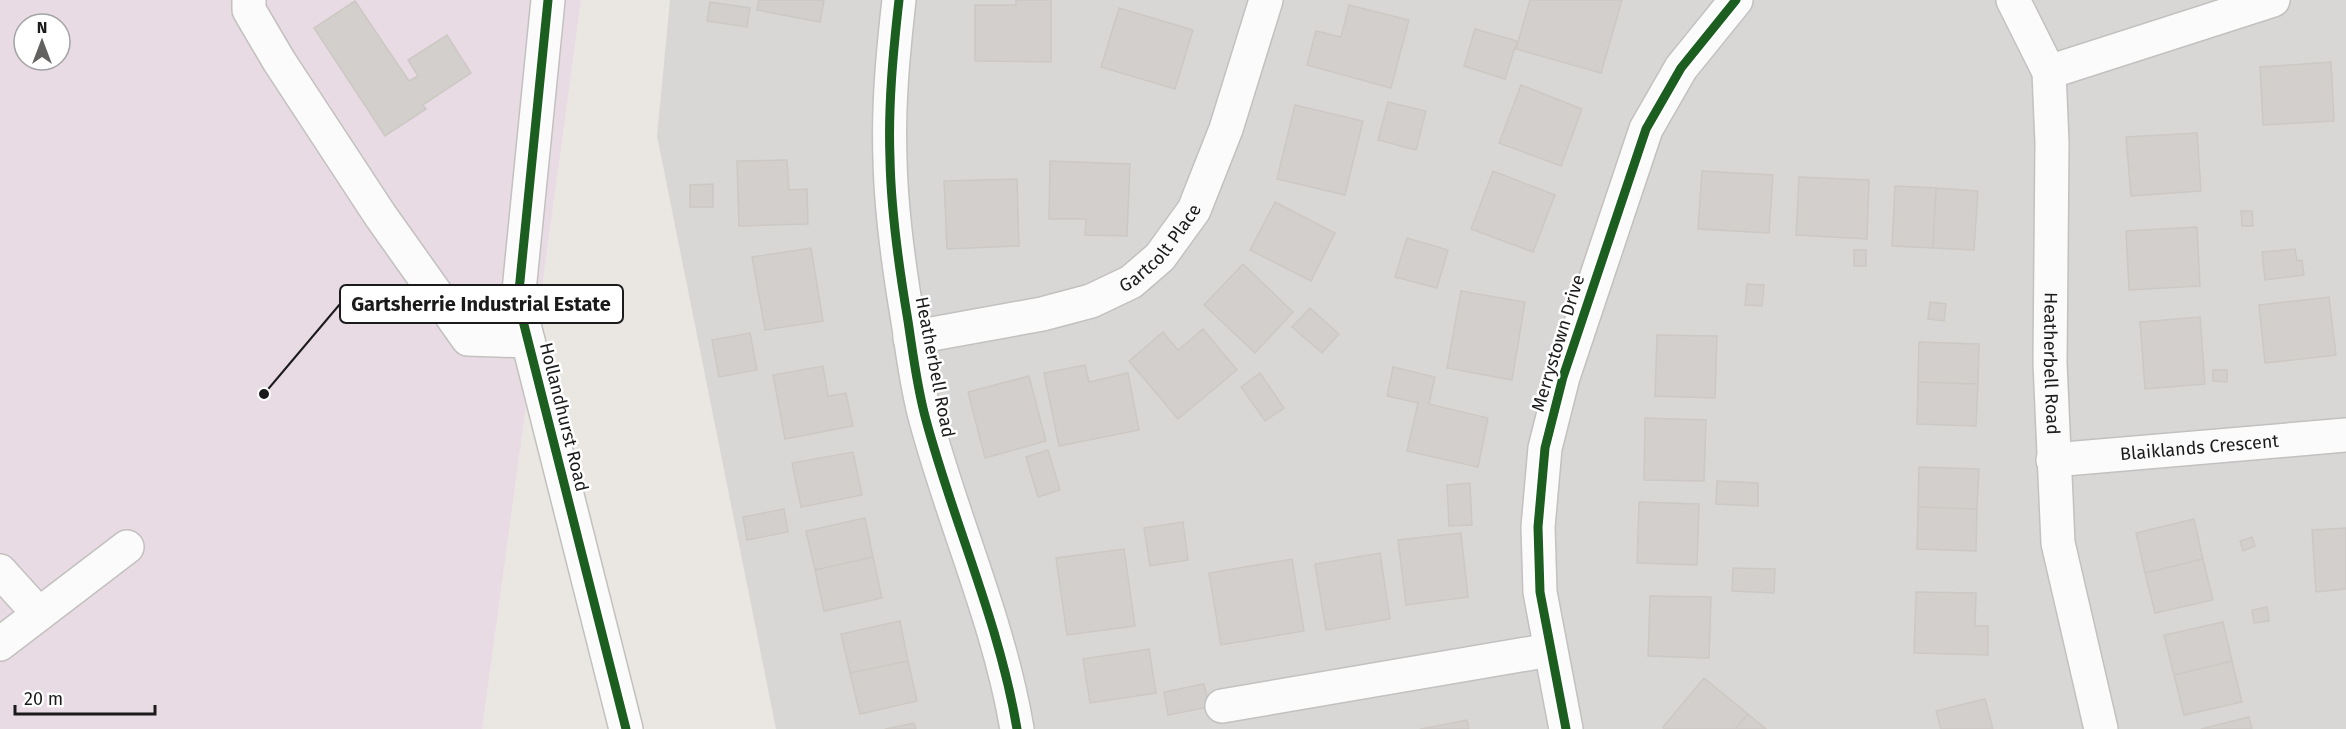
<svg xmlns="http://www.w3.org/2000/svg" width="2346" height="729" viewBox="0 0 2346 729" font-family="'Fira Sans',sans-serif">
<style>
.residential{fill:#d9d7d5}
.industrial{fill:#e8dbe4;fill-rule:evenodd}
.building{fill:#d2cfcc;stroke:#cdc8c4;stroke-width:1.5}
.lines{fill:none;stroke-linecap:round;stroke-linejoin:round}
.minor-casing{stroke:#c2c1bf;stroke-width:36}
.minor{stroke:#fcfbfb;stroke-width:33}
.cycleway-casing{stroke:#fff;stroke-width:13}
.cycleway{stroke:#1b5e20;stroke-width:9}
.labels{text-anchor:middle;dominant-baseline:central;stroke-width:5;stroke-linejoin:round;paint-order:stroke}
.street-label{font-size:18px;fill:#1b1b1b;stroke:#fff}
.leader{fill:none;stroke:#1b1b1b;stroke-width:2}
.callout-dot{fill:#1b1b1b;stroke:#fff;stroke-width:2}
.callout{fill:#fff;stroke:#1b1b1b;stroke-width:2}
.callout-label{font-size:20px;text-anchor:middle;font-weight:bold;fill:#1b1b1b}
</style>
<rect width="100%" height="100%" fill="#eae7e3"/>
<!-- residential -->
<path class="residential" d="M670,0H2346V729H776L657,136Z"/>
<!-- industrial -->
<path class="industrial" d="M0,0H581L482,729H0ZM24,24H60V60H24Z"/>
<!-- building -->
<path class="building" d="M759,0H824L820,22L757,10Z
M1016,0H1051V62L975,61V5H1016Z
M1530,0H1622L1601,73L1516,49Z
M355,1L409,81L418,76L408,60L447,35L471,73L423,105L426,109L385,136L314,28Z
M710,2L750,8L747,27L707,21Z
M1349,5L1409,20L1391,88L1307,65L1316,31L1341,37Z
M1119,8L1193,30L1175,89L1101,67Z
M1475,29L1517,41L1505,79L1464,66Z
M2331,62L2334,121L2263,125L2260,67Z
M1521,85L1582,109L1561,166L1499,143Z
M1388,102L1426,111L1416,150L1378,140Z
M1295,105L1363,121L1345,195L1277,179Z
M2197,133L2201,191L2131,196L2126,137Z
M787,160L789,190L807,189L808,224L739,226L737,161Z
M1050,161L1130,164L1127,236L1085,235L1086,219H1049Z
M1493,171L1555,195L1533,252L1471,229Z
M1702,171L1773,175L1769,233L1698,229Z
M1799,177L1869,180L1867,239L1796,235Z
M1017,179L1019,246L947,249L944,181Z
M713,184V207H690V185Z
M1895,186L1936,188L1933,248L1892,246Z
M1936,188L1978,191L1974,250L1933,248Z
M1275,202L1335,233L1311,281L1250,250Z
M2241,211H2252L2253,226H2242Z
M2197,227L2200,286L2129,290L2126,231Z
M1407,238L1448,250L1437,288L1395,277Z
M811,248L823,321L765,330L752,257Z
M2295,249L2297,261L2302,260L2304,275L2265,280L2262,252Z
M1854,250H1866V266H1854Z
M1243,264L1293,312L1255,353L1204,305Z
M1747,284L1764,285L1762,306L1745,305Z
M1461,291L1525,302L1512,380L1447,368Z
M2329,297L2336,355L2265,363L2259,305Z
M1930,302L1946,304L1944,321L1928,319Z
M1310,308L1339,334L1322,353L1292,327Z
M2200,317L2205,384L2145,389L2140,322Z
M1203,329L1237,370L1178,419L1129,361L1163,332L1178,350Z
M750,333L757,370L719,377L712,340Z
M1657,335L1717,336L1715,398L1655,396Z
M1919,342L1979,344L1978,384L1918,382Z
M1085,365L1089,382L1128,373L1139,430L1059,446L1044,373Z
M823,366L828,396L846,393L853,426L785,439L773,375Z
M1393,367L1435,377L1429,404L1488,418L1478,467L1407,451L1418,403L1387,396Z
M2213,370H2227V382L2213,381Z
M1260,373L1284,408L1265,421L1241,387Z
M1029,376L1046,441L985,458L968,392Z
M1918,382L1978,384L1976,426L1917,424Z
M1645,418L1706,420L1704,481L1644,480Z
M1048,450L1060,490L1038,497L1026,457Z
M853,452L862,495L801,507L792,463Z
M1919,467L1979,469L1977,509L1918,507Z
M1717,481L1758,483V506L1716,504Z
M1470,483L1472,525L1449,526L1447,485Z
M1639,502L1699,504L1697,565L1637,563Z
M1918,507L1977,509L1976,551L1917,549Z
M784,509L788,532L747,540L743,517Z
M865,518L873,557L815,570L806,531Z
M2194,519L2203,559L2145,573L2136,533Z
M1183,522L1188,560L1150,566L1144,528Z
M2346,528V589L2316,592L2312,530Z
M1461,533L1468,597L1406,605L1398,540Z
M2252,537L2255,546L2243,551L2240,541Z
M1124,549L1135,626L1067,635L1056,558Z
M1380,553L1390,619L1326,630L1315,564Z
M873,557L882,598L824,611L815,570Z
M1292,559L1304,631L1221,645L1209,573Z
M2203,559L2213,600L2155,613L2145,573Z
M1733,568L1775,569L1774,593L1732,591Z
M1916,592L1976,593L1975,626H1988V655L1914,653Z
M1650,596L1711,597L1709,658L1648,656Z
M2267,607L2269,621L2254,623L2252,610Z
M900,621L908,661L850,673L841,634Z
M2223,622L2232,661L2174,675L2164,635Z
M1149,649L1156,693L1090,703L1083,659Z
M908,661L917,701L860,714L850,673Z
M2232,661L2242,702L2184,715L2174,675Z
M1704,678L1748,714L1735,729H1664L1663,727Z
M1204,684L1209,707L1168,715L1164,692Z
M1985,699L1993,729H1941L1936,711Z
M1748,714L1766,729H1735Z
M2249,717L2252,729H2201Z
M1467,720L1469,729H1420Z
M914,723L916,729H885Z"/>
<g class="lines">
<defs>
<g id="minor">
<path d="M249,0V10L279,61L380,215L468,339L528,341"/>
<path d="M548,0L518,301L626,729"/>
<path d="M899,0C893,53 888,106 890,159C891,213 899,268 908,321C913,354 917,388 926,420C954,524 999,622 1017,729"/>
<path id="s1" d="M2013,0L2049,72L2052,143L2050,363L2058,543L2101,729"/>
<path d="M2049,72L2273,0"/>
<path id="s2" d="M910,338L1042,314L1091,301L1131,282L1160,257L1194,210L1226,129L1266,0"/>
<path id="s3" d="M2053,460L2346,435"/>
<path d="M0,571L39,614"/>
<path d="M0,644L127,547"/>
<path d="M1222,706L1550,650"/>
<path d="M1566,729L1540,592L1538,527L1545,448L1563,377L1646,129L1681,68L1736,0"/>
</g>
</defs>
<!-- minor casing -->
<use href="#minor" class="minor-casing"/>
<!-- minor -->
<use href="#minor" class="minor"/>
<defs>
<path id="cycleway" d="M548,0L518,301L626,729
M899,0C893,53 888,106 890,159C891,213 899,268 908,321C913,354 917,388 926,420C954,524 999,622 1017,729
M1566,729L1540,592L1538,527L1545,448L1563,377L1646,129L1681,68L1736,0"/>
</defs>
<!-- cycleway casing -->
<use href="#cycleway" class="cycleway-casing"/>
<!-- cycleway -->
<use href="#cycleway" class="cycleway"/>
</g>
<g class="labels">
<!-- street labels -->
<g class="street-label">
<text stroke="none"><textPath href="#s2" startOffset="274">Gartcolt Place</textPath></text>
<text transform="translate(1558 343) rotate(-73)">Merrystown Drive</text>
<text stroke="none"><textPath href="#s1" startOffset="372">Heatherbell Road</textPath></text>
<text transform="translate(935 367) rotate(79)">Heatherbell Road</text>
<text transform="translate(564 417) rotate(76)">Hollandhurst Road</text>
<text stroke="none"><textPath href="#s3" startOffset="147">Blaiklands Crescent</textPath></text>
</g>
</g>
<!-- callouts -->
<path class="leader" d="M264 394L340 304"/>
<circle class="callout-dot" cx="264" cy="394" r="6"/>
<rect class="callout" x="340" y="285" width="283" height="38" rx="6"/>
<g class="callout-label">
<text x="481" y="311">Gartsherrie Industrial Estate</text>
</g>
<!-- north arrow -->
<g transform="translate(42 42)"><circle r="28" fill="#ffffff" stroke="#a4a4a4" stroke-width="1.5"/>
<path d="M0-4.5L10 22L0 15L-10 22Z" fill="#636261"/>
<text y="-9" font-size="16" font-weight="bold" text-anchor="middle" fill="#1b1b1b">N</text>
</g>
<!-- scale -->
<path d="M15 705v9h140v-9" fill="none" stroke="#1b1b1b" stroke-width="3"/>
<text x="24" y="705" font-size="18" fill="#1b1b1b" stroke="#ffffff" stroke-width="4.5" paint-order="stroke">20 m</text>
</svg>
